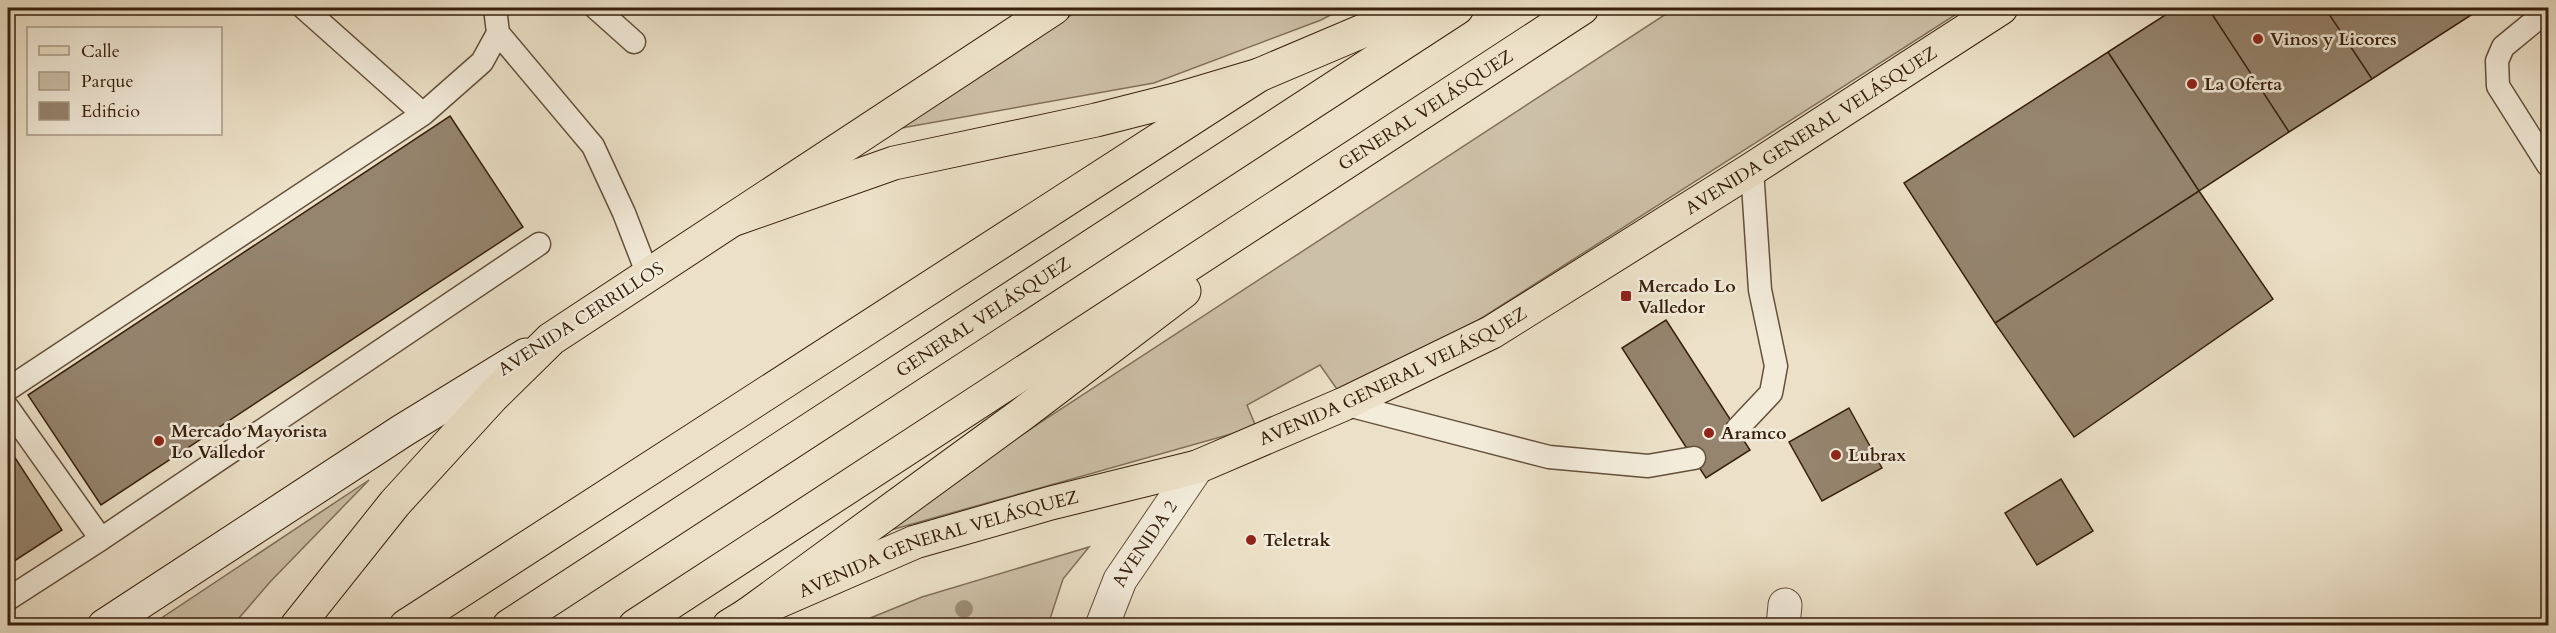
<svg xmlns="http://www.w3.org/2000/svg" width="2556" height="633" viewBox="0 0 2556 633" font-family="Cardo,serif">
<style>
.green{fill:#cdc0a8;stroke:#82705a;stroke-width:1.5}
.building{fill:#95846e;stroke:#37200c;stroke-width:1.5}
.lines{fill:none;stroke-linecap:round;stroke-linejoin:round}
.service-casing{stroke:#64503b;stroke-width:25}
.minor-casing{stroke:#64503b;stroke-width:35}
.secondary-casing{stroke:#37200c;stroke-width:35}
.primary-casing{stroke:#37200c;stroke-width:35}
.motorway-casing{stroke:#37200c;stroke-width:35}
.service{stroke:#f3ecdb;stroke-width:22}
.minor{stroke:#f3ecdb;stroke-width:33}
.secondary{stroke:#f3ecdb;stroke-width:33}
.primary{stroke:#ece1c8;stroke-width:33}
.motorway{stroke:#ece1c8;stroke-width:33}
.tree{fill:#9d8d76}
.poi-dot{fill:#8f2418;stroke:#f3ecdb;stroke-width:2}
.labels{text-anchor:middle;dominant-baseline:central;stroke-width:5;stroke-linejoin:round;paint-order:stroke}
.poi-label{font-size:18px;font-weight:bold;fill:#37200c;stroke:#f3ecdb;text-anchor:start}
.street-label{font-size:18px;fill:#37200c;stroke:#f3ecdb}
</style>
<rect width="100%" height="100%" fill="#ece1c8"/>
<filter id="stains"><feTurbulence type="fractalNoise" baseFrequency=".00333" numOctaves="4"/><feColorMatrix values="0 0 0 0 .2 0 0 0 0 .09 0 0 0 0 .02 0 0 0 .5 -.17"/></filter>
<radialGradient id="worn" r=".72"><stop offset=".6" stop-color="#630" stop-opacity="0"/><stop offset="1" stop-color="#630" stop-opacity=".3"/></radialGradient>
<!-- green -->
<path class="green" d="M1082,8H1344L1321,20L1154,83L896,129Z
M1675,8H1966L1477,321L1339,392L1320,365L1247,405L1256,427L891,530L969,469Z
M369,480L270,582L233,625H151Z
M1089,547L1063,579L1048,625H853L922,597Z"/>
<!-- building -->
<path class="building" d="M2176,8H2208L2289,132L2199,191L2108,52Z
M2208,8H2325L2372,79L2289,132Z
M2325,8H2482L2372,79Z
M2108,52L2199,191L1995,323L1904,183Z
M450,116L523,227L101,505L28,395Z
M2199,191L2273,299L2074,437L1995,323Z
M1666,320L1750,450L1706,478L1622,348Z
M1849,408L1882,468L1822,501L1789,442Z
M8,447L62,530L8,565Z
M2061,479L2093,531L2037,565L2005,513Z"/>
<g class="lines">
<defs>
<path id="service" d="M304,8L423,114
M596,8L634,42
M2548,10L2503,47L2497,61L2498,86L2548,165
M498,33L593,146L624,213L648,275
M8,389L423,114L482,62L498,33L495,8
M1344,404L1549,457L1648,466L1694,458
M8,408L101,539L8,599
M1737,429L1771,393L1776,366L1760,290L1752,169
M101,539L539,244"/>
<g id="minor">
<path id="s1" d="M1102,626L1120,580L1197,467"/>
<path d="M1783,626L1785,605"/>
</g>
<path id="secondary" d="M104,626L402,431L526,355"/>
<g id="primary">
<path d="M297,626L395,503L492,397L551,339L1054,8"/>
<path id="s2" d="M729,626L747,615L915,542L1051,503L1197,467L1344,404L1492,332L1752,169L2001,8"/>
</g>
<g id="motorway">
<path d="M732,220L894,163L1096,120L1175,100L1259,75L1417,8"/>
<path d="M747,615L1021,415L1184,291"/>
<path d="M406,626L1259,75"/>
<path id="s3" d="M509,626L1457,8"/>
<path id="s4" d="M635,626L1582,8"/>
</g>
</defs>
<!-- service casing -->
<use href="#service" class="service-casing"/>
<!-- minor casing -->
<use href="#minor" class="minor-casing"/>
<!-- secondary casing -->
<use href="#secondary" class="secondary-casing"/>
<!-- primary casing -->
<use href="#primary" class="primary-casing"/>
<!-- motorway casing -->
<use href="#motorway" class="motorway-casing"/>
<!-- service -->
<use href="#service" class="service"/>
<!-- minor -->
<use href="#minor" class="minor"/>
<!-- secondary -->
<use href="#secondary" class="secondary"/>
<!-- primary -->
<use href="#primary" class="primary"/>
<!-- motorway -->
<use href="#motorway" class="motorway"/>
</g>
<!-- trees -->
<circle class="tree" cx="964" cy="609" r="9"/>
<!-- markers -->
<g class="poi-dot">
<circle cx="2258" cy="39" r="6"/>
<circle cx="2192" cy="84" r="6"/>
<rect x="1620" y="290" width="12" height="12" rx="3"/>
<circle cx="1709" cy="433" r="6"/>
<circle cx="159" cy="441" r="6"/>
<circle cx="1836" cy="455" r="6"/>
<circle cx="1251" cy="540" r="6"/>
</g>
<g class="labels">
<!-- poi labels -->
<g class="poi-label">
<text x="2270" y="39">Vinos y Licores</text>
<text x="2204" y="84">La Oferta</text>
<text x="1638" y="286">Mercado Lo<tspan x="1638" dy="21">Valledor</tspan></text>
<text x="171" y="431">Mercado Mayorista<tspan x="171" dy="21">Lo Valledor</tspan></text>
<text x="1721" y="433">Aramco</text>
<text x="1848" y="455">Lubrax</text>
<text x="1263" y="540">Teletrak</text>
</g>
<!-- street labels -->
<g class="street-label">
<text stroke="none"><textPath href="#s4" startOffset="944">GENERAL VELÁSQUEZ</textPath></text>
<text stroke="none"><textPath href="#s2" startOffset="1198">AVENIDA GENERAL VELÁSQUEZ</textPath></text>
<text stroke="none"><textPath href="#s3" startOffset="566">GENERAL VELÁSQUEZ</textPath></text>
<text transform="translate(581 319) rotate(-33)">AVENIDA CERRILLOS</text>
<text stroke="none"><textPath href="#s2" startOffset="712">AVENIDA GENERAL VELÁSQUEZ</textPath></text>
<text stroke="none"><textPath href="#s1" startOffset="93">AVENIDA 2</textPath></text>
<text stroke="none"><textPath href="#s2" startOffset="226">AVENIDA GENERAL VELÁSQUEZ</textPath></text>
</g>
</g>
<!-- margin -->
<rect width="2556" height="633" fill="none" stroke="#ece1c8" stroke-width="30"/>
<rect x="9" y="9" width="2538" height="615" fill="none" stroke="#37200c" stroke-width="3"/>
<rect x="15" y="15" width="2526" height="603" fill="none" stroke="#37200c" stroke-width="1.5"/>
<!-- legend -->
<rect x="27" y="27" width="195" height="108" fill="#f3ecdb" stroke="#a89a88" stroke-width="1.5"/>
<rect x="39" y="46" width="30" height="9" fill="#ece1c8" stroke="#a89a88" stroke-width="1.5"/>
<text x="81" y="57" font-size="18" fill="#37200c">Calle</text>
<rect x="39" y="72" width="30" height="18" fill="#cdc0a8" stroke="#a89a88" stroke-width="1.5"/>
<text x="81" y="87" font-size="18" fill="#37200c">Parque</text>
<rect x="39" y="102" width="30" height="18" fill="#95846e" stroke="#a89a88" stroke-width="1.5"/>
<text x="81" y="117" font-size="18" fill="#37200c">Edificio</text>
<rect width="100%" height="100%" filter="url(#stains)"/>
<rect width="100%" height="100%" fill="url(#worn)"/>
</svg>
